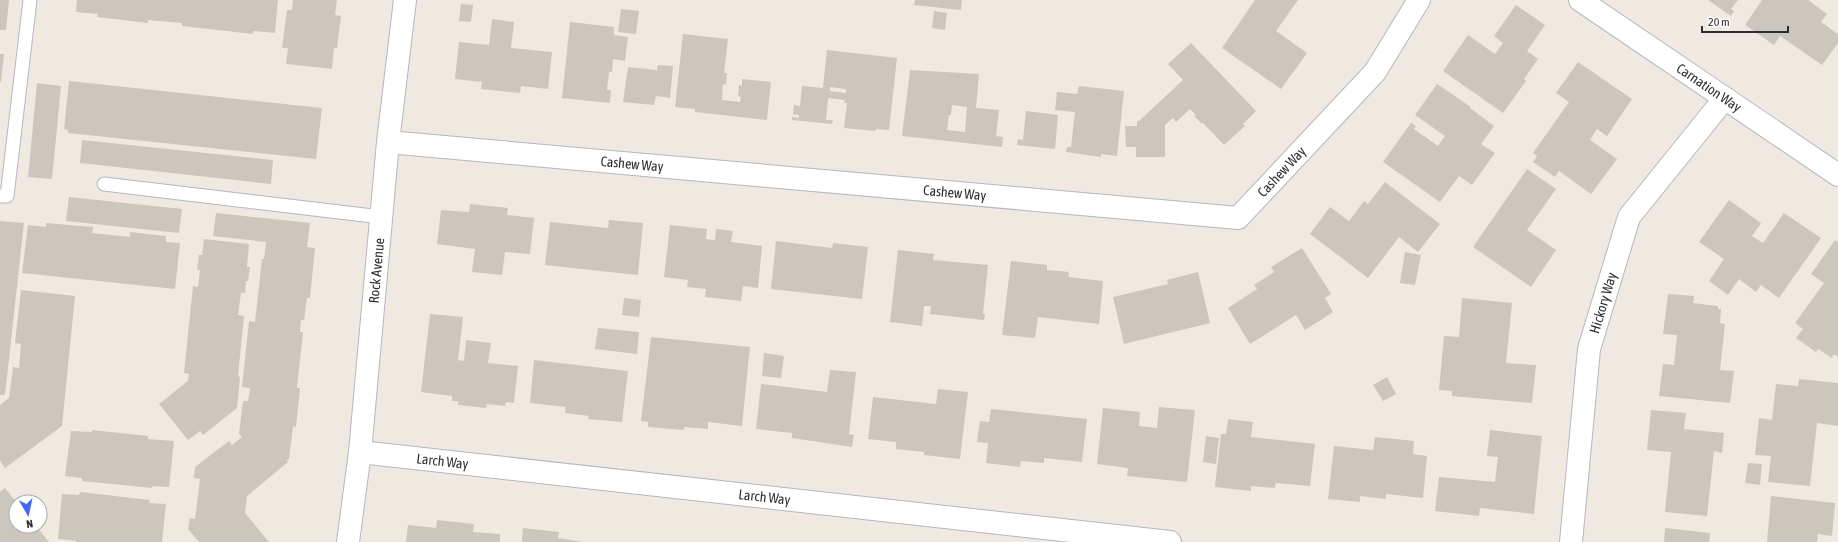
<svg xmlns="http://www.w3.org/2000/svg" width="1838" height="542" viewBox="0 0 1838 542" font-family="'Asap Condensed',sans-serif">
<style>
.building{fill:#cbc7bf;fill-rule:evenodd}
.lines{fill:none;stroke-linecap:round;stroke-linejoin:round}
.service-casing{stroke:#b4b7c1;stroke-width:15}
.minor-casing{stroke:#b4b7c1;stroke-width:24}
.service{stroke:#fff;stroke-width:13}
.minor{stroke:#fff;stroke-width:22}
.labels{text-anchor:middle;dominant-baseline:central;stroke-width:4;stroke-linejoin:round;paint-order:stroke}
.street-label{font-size:14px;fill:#2e2e2e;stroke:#fff}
</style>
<rect width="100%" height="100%" fill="#efe9e1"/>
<!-- building -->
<path class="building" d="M0,0H9L6,30H0Z
M77,0H278L275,33L253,31V34L182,26V23L148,20V23L97,17L98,14L76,12Z
M293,0H337L335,15L341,16L337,48H334L332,69L286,64L288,48H282L287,10H292Z
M915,0H962L961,10L914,5Z
M1255,0H1298L1276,31L1307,53L1281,89L1222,48Z
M1708,0H1738L1731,9L1734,11L1731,16Z
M1762,0H1808L1827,14L1821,22L1838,34V43L1822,65L1780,36L1774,45L1745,25Z
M461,4L473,5L471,22L459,21Z
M1516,5L1545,25L1527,51L1538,59L1524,79L1526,81L1503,113L1443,71L1468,35L1495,54L1503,43L1494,36Z
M621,9L639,11L636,34L618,32Z
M934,11L947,13L945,30L932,28Z
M492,19L514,22L511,48L552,52L548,89L521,86L520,93L481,89L482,82L455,79L459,42L489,45Z
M570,22L614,27V35L628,37L625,61L613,59L612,72H609L607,90H611L610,103L562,98Z
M683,34L728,39L724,73H727L726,85L723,84L722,100L740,102L741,97L738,96L739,85L742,86V79L771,82L767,120L695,112V109L675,107Z
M1191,43L1256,111L1243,124L1245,126L1224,145L1203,123L1202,124L1194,116L1196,115L1190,109L1176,122L1173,118L1165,125V157H1136V147H1126L1125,126H1137V121H1139L1183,80L1168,64Z
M827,50L897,58L889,130L876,129L875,131L844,128L847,103H844L845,100L828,98L826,120H833L832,124L792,120V117L799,118V115L793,114L794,105L800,106L802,86L823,88ZM830,87L846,89V93L830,91Z
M0,54H4L1,82H0Z
M1578,62L1632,99L1607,136L1597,129L1590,140L1617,159L1591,194L1559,171L1555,177L1533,162L1537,156L1533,153L1569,102L1556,93Z
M658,65L673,66L670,98L656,96L654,105L623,102L628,67L657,70Z
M910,70L979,74L976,108L999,110L996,136L1003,137L1002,147L902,136ZM952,105L967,107L965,132L947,130L949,115H951Z
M69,81L322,108L316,159L68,133V130L64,129Z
M37,83L61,86L52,179L28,177Z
M1437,84L1471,107L1470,108L1494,126L1481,144L1495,153L1472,185L1459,176L1440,202L1383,162L1411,123L1416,126L1414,129L1438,146L1445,136L1415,115Z
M1079,86L1124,91L1117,156L1101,154V157L1066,152L1067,147H1071L1075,112L1055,110L1057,92L1077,94Z
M1026,111L1058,115L1055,149L1017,145L1018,139L1023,140Z
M82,140L273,160L271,184L80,163Z
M1527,169L1556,189L1527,230L1556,250L1531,287L1473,247Z
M1385,182L1440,224L1418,252L1399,237L1368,278L1310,234L1330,207L1349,221L1364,201L1368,204Z
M69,197L182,209L179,233L66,221Z
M1729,200L1761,223L1752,236L1763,243L1784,213L1821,238L1779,298L1761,285L1756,292L1739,279L1728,295L1709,281L1724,259L1699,242Z
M470,204L508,208L507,215L534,218L530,254L505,252L502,275L472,272L475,249L437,244L441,210L469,212Z
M216,213L310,223L307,247L315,248L310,298H307L304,320H301L300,332H303L297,388H300L296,427L293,426L289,459L287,460L288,462L247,496L245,513L269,542H199L188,529L190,518L195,519L200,479L194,478L195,467L229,441L232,445L242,437L239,434L243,401H248L250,388L242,387L249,321L255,322L262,259H264L266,242L213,236Z
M609,220L643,223L638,275L545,265L550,222L608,228Z
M0,221L24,223L5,395H0Z
M46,223L93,227L92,233L130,237V232L166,236V242L180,243L175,289L22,273L28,225L46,227Z
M670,225L707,229L706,239L715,240L716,229L733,231L731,242L762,246L758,288L743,286L741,301L705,297L706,289L687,287L688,280L664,277Z
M204,239L249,244L247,267H250L248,281H246L245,293H241L238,315L244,316L238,376L240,377L237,408L203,435L200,431L188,440L159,404L188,381L189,374L184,373L193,286L198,287L200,270H197L199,255H202Z
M1835,240L1838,242V357L1834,354L1832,358L1818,349L1816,352L1796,338L1803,329L1795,323L1824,283L1811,274Z
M776,241L832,248L833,243L868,247L862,299L771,289Z
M1302,248L1331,294L1325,298L1333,312L1305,330L1296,315L1250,344L1228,308L1257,289L1254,285L1274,272L1271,267Z
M898,250L934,254L933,260L988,265L983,314H985L984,320L930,314L931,306H924L922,326L890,322Z
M1405,252L1421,255L1415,285L1400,283Z
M1011,261L1047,265V270L1069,272L1068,277L1103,281L1099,324L1038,317L1035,338L1002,335Z
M1198,272L1210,323L1124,344L1113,297L1168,284L1167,280Z
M21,290L75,296L62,426L5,468L0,461V405L9,398L13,367L19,368L21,344L15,343Z
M1668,294L1694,296L1693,303L1718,306V309H1721L1720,323L1725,324L1720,370L1734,371L1730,403L1659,396L1663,364L1674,365L1677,335L1663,334Z
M624,298L641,300L639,317L622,315Z
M1462,298L1512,303L1506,363L1536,365L1532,403L1452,396V391L1439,390L1444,336L1459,337Z
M430,314L463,317L458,360L464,361L466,340L491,343L488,363L518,366L514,403L506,402L505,406L487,404L486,408L458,405V401H452V396L421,392Z
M598,328L639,332L637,354L595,349Z
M651,337L750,347L742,426L708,422V429L684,427V430L648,427V422L641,421Z
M764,353L784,356L781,378L762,376Z
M534,360L628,371L622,422L588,419L589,416L565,413L566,407L530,403Z
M830,370L856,372L849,434L854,435L852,447L792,438V433L756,429L761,384L827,392Z
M1387,377L1396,394L1383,401L1373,385Z
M1799,379L1838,383V426L1817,423L1810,486L1768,482L1771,456L1755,455L1759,418L1772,420L1776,384L1798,386Z
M938,389L968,392L960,459L924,455V452L896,449V442L868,439L873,397L936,404Z
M1159,407L1195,410L1187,482L1127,476L1128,468L1097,464L1103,408L1140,412L1139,426L1157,428Z
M991,409L1087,419L1082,462L1044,458V463L1021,461L1020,467L986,463L988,443L977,442L980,421L989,422Z
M1651,410L1686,413L1684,429L1724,433L1722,453L1714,451L1707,516L1665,512L1671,452L1647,450Z
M1228,419L1253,422L1251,437L1315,444L1310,486L1276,483L1275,488L1251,486V491L1215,487L1221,434H1226Z
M92,430L148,436V439L174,441L169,487L152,486V488L82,481V478L65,476L71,431L92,432Z
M1490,430L1542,436L1534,514L1480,508L1479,516L1435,511L1439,477L1495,482L1498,457L1487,456Z
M1206,436L1219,438L1216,464L1203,462Z
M1375,437L1414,441L1413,454L1427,456L1423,498L1386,494V499L1360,496V502L1328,499L1334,446L1373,450Z
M1748,463L1762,464L1760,485L1745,483Z
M5,488L16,502V526H36L49,542H0V492Z
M80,492L150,500L149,503L166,504L162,542H76V541L58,539L62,494L79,495Z
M1771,496L1835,503L1832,536L1818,534L1817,542H1767Z
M437,520L474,524L473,532L500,534V542H406L408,525L436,528Z
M523,528L559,532L558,538L583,542H522Z
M1665,528L1710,533L1709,542H1664Z"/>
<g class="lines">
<defs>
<path id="service" d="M104,184L381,217
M0,196H7L30,0"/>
<g id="minor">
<path id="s1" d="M1580,0L1838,175"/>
<path id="s2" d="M388,142L1238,218L1375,72L1419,0"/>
<path id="s3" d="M360,452L1170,542"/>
<path id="s4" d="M348,542L360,452L388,142L405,0"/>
<path id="s5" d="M1571,542L1589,349L1629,217L1725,98"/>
</g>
</defs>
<!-- service casing -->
<use href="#service" class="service-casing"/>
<!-- minor casing -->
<use href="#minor" class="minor-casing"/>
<!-- service -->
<use href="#service" class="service"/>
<!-- minor -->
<use href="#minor" class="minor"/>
</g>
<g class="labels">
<!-- street labels -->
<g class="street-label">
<text stroke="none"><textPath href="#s1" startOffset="156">Carnation Way</textPath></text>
<text stroke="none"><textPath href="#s2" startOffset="245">Cashew Way</textPath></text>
<text stroke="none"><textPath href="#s2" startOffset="917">Cashew Way</textPath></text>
<text stroke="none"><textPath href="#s2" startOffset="569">Cashew Way</textPath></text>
<text stroke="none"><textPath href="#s4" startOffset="273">Rock Avenue</textPath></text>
<text stroke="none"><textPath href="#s5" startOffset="242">Hickory Way</textPath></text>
<text stroke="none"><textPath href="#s3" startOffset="83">Larch Way</textPath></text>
<text stroke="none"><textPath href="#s3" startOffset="407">Larch Way</textPath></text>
</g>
</g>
<!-- north arrow -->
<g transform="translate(28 514) rotate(171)"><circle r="19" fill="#ffffff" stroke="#ababab"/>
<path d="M0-3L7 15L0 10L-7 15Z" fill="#4264fb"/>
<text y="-6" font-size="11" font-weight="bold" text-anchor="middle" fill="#2e2e2e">N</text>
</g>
<!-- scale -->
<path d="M1702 26v6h86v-6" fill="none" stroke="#2e2e2e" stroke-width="2"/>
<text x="1708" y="26" font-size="12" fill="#2e2e2e" stroke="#ffffff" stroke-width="3" paint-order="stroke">20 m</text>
</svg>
